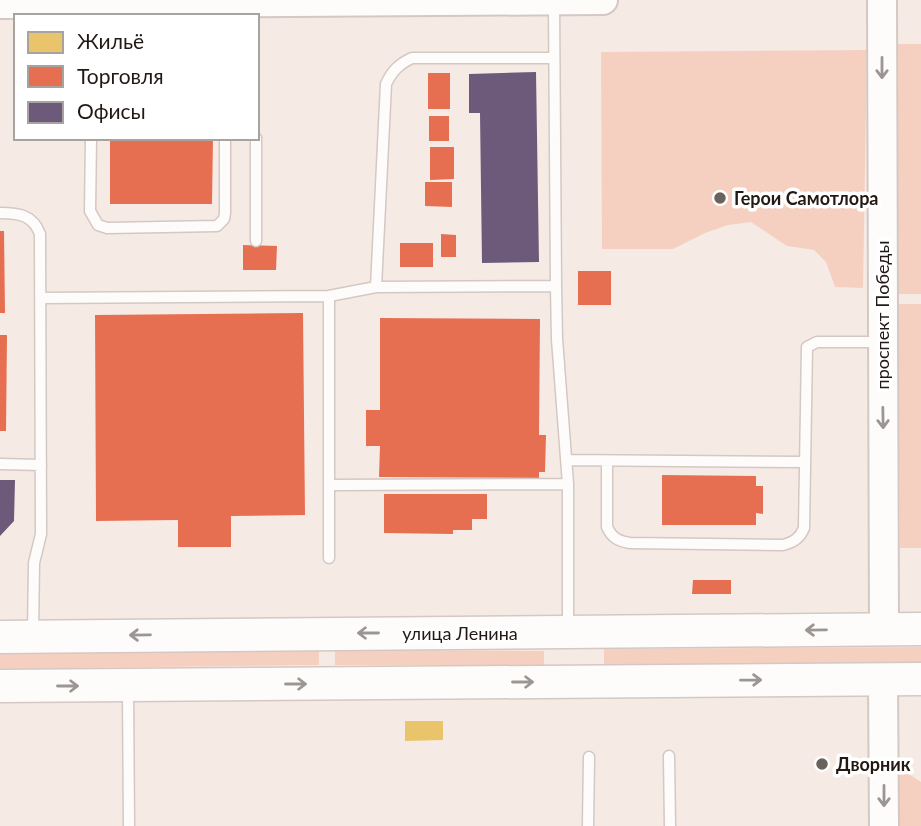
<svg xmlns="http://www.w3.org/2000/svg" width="921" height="826" viewBox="0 0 921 826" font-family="Lato,sans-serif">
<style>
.green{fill:#f5d0c1}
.homes{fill:#e9c46a}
.shops{fill:#e76f51}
.offices{fill:#6d597a}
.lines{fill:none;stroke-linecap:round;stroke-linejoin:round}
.service-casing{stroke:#d3c8c4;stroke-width:13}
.secondary-casing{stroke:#d3c8c4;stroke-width:32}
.primary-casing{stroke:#d3c8c4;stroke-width:35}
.service{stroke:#fefcfb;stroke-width:10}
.secondary{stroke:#fefcfb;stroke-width:28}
.primary{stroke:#fefcfb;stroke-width:32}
.oneway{stroke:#9b9593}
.poi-dot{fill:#6c625d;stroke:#fff;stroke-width:2.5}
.labels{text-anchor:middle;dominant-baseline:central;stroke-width:7;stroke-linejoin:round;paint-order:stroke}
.poi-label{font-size:18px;font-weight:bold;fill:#221814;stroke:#fff;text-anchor:start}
.street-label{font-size:18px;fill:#221814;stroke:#fff}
</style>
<rect width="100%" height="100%" fill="#f6eae5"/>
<!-- green -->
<path class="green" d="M897,44H921V294H898Z
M867,50L863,288L835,287L826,262L814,250L787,246L751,222L728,225L705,233L673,249H602L601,52Z
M898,304H921V548H900Z
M921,647V662L604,665V649Z
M335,650L544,651V665H335Z
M319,651V665L0,669V652Z
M895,765L921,782V826H896Z"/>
<!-- homes -->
<path class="homes" d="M405,721H443V740L405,741Z"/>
<!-- shops -->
<path class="shops" d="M428,73H450V109H428Z
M429,116H449V141H429Z
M110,138H213L212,204H110Z
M430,147H454V179L430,180Z
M425,182H452V207L425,206Z
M0,231H4L5,313H0Z
M441,234L456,235V257H441Z
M400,243H433V267H400Z
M243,245L277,246L276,270H243Z
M578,271H611V305H578Z
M303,313L305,515L231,516V547H178V520L96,521L95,315Z
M380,318L540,319L539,435H546L545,472H539V478L379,477L380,446H366V410H380Z
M0,335H7L6,431H0Z
M662,475L756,476V486H763V514L756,513V525H662Z
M384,494H487V519H472V530H453V534L384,533Z
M693,580H731V594H692Z"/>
<!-- offices -->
<path class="offices" d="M536,72L539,262L482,263L480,113H469V74Z
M0,480H15L14,521L0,536Z"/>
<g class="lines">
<defs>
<path id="service" d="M554,4L556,286L557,339L568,484V629
M91,138L90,211L98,225L107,228L217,226L224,219L225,213V138
M256,138V241
M0,213C19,213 33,215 40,234L41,534L34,563L33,633
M376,287L386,84C392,71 399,64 412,58H554
M329,296V558
M41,298L329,296L376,287L556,286
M566,460L805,462
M607,461V527C612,538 618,541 630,543L783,545C794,542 800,538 804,528L807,347L817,342H881
M0,464L41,465
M329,485L568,484
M128,689L129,826
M669,756L670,826
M588,826L589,757"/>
<path id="secondary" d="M882,0L884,629
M0,4L603,0
M883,679L884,826"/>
<path id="primary" d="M0,637L921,629
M0,686L921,679"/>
</defs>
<!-- service casing -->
<use href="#service" class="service-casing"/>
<!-- secondary casing -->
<use href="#secondary" class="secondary-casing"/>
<!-- primary casing -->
<use href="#primary" class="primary-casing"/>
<!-- service -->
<use href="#service" class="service"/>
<!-- secondary -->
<use href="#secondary" class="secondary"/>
<!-- primary -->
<use href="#primary" class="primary"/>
</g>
<!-- one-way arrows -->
<defs><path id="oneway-shaft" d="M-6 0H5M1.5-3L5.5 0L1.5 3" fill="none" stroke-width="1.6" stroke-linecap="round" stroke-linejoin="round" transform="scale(1.75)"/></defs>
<g class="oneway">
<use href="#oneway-shaft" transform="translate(882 68) rotate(90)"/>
<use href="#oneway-shaft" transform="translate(883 418) rotate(89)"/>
<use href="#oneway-shaft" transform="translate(816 630) rotate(179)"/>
<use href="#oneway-shaft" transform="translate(368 633) rotate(180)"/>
<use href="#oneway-shaft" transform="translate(140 635) rotate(179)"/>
<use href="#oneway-shaft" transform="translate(751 680) rotate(-1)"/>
<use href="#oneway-shaft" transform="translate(523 682)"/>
<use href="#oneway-shaft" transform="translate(296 684)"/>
<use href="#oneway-shaft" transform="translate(68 686)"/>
<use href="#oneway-shaft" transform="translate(884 796) rotate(90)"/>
</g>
<!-- markers -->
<g class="poi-dot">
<circle cx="720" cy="198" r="7"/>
<circle cx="822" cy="764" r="7"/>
</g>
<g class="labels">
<!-- poi labels -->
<g class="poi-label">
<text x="734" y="198">Герои Самотлора</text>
<text x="836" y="764">Дворник</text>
</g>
<!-- street labels -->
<g class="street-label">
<text transform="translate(882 315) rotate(-90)">проспект Победы</text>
<text x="460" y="633">улица Ленина</text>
</g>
</g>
<!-- legend -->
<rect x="14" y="14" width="245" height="126" fill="#ffffff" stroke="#a7a3a1" stroke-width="2"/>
<rect x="28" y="32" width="35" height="21" fill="#e9c46a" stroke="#a7a3a1" stroke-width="2"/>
<text x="77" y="49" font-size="21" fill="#221814">Жильё</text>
<rect x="28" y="66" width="35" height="21" fill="#e76f51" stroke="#a7a3a1" stroke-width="2"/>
<text x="77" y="84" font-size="21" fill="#221814">Торговля</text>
<rect x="28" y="102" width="35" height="21" fill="#6d597a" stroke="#a7a3a1" stroke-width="2"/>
<text x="77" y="119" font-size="21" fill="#221814">Офисы</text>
</svg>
